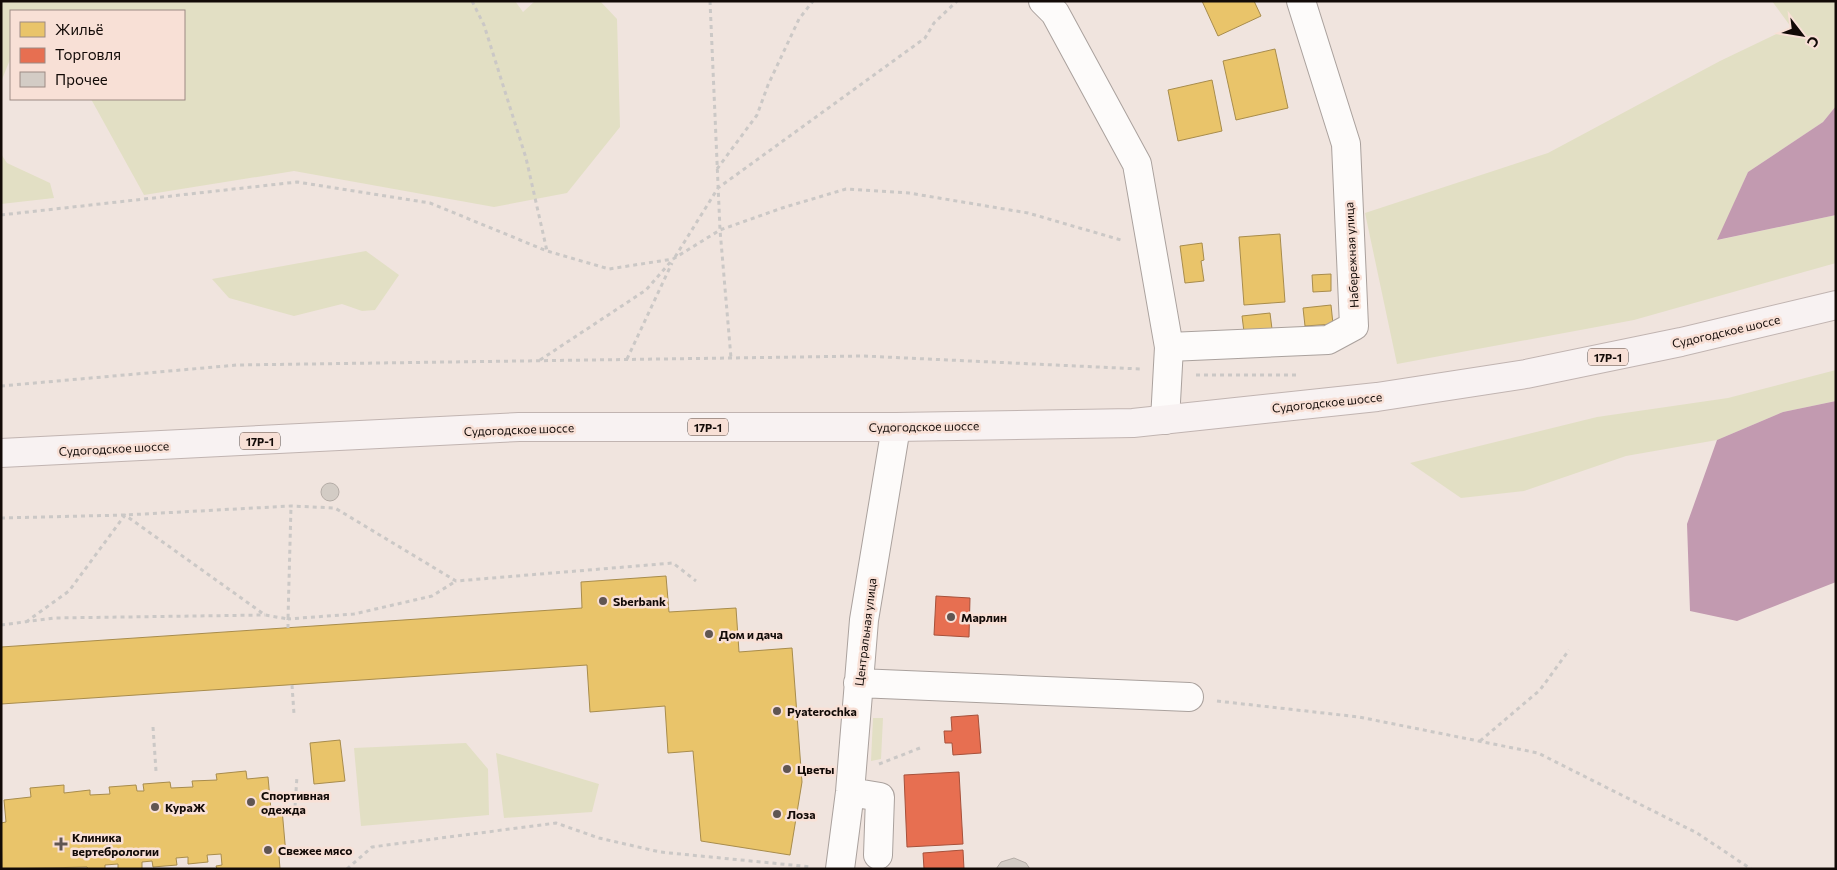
<svg xmlns="http://www.w3.org/2000/svg" width="1837" height="870" viewBox="0 0 1837 870" font-family="Commissioner,sans-serif">
<style>
.green{fill:#e2dfc4}
.water{fill:#c29ab0}
.homes{fill:#e9c46a;stroke:#a88c4c}
.shops{fill:#e76f51;stroke:#a7513b}
.building{fill:#d3ccc5;stroke:#b4aca6}
.lines{fill:none;stroke-linecap:round;stroke-linejoin:round}
.minor-casing{stroke:#aaa19d;stroke-width:30}
.major-casing{stroke:#c1b4b1;stroke-width:30}
.path{stroke:#cbc8c6;stroke-width:3;stroke-dasharray:4 4;stroke-linecap:butt}
.minor{stroke:#fdfbfa;stroke-width:28}
.major{stroke:#f8f2f2;stroke-width:28}
.poi-dot{fill:#605652;stroke:#f8e0d6;stroke-width:2}
.labels{text-anchor:middle;dominant-baseline:central;stroke-width:5;stroke-linejoin:round;paint-order:stroke}
.shield{fill:#f8e0d6;stroke:#574a45;stroke-width:1}
.shield-label{font-size:11px;font-weight:bold;fill:#120a07}
.street-label{font-size:12px;fill:#120a07;stroke:#f8e0d6}
.poi-label{font-size:12px;font-weight:bold;fill:#120a07;stroke:#f8e0d6;text-anchor:start}
</style>
<rect width="100%" height="100%" fill="#f0e4de"/>
<!-- green -->
<path class="green" d="M1,1H515L523,12L535,1H600L617,19L620,127L567,193L494,207L294,171L144,195L91,99H184V11H11V57L1,82Z
M1772,1H1836V106L1823,122L1748,172L1718,240L1836,215V263L1634,320L1397,364L1365,213L1548,153L1720,61L1791,27Z
M1,154L7,163L50,183L54,198L1,204Z
M366,251L399,275L375,310L362,311L342,304L294,316L229,298L212,279Z
M1836,370V401L1783,412L1717,440L1626,456L1524,491L1461,498L1410,463L1597,417L1728,398Z
M873,718H883L881,759L871,761Z
M466,743L488,769L489,815L361,826L354,748Z
M496,753L599,784L592,812L504,818Z"/>
<!-- water -->
<path class="water" d="M1836,106V215L1717,240L1748,172L1823,122Z
M1836,401V582L1737,621L1690,611L1687,524L1717,440L1783,412Z"/>
<!-- homes -->
<path class="homes" d="M1202,1H1254L1261,16L1218,36Z
M1275,49L1288,108L1236,120L1223,61Z
M1212,80L1222,131L1178,141L1168,90Z
M1280,234L1285,302L1244,305L1239,237Z
M1202,243L1204,260L1201,261L1204,281L1185,283L1180,246Z
M1331,274V291L1313,292L1312,275Z
M1331,305L1333,324L1305,326L1303,308Z
M1270,313L1272,329L1244,332L1242,316Z
M666,576L669,612L736,608L739,652L792,648L802,782L790,855L701,841L693,751L668,753L665,706L590,712L587,665L1,704V647L582,608L581,582Z
M340,740L345,781L314,784L310,743Z
M246,771L247,779L268,777L271,810L282,809L286,855L279,856L280,869H217L216,866L222,865L221,854L207,855L208,862L188,864V857L176,858L177,865L153,867L152,861L142,862V869H118V864L105,865V869H88L87,867L2,869L1,823L6,822L4,800L31,797L30,788L64,785V793L90,790V795L110,794L109,787L136,785L137,791H144L143,784L170,782L171,788L193,787L192,781L217,780L216,774Z"/>
<!-- shops -->
<path class="shops" d="M936,596L970,598L969,637L934,635Z
M978,715L981,753L953,755L952,743H945L944,731H952L951,717Z
M959,772L963,844L907,847L904,775Z
M963,850L964,869H924L923,853Z"/>
<!-- building -->
<path class="building" d="M321 492a9 9 0 1 1 18 0a9 9 0 1 1-18 0Z
M1014,858L1026,863L1030,869H996L1001,862Z"/>
<g class="lines">
<defs>
<path id="minor" d="M1043,1L1055,13L1137,164L1169,347L1165,420
M1169,347L1328,340L1354,326L1346,144L1301,1
M858,683L1189,697
M850,792L880,797L878,855
M840,869L850,792L864,620L896,427"/>
<path id="major" d="M1,453L519,427H896L1133,423L1377,397L1526,374L1681,342L1836,305"/>
</defs>
<!-- minor casing -->
<use href="#minor" class="minor-casing"/>
<!-- major casing -->
<use href="#major" class="major-casing"/>
<!-- path -->
<path class="path" d="M472,1L484,25L526,158L547,251
M710,1L720,230L731,358
M717,169L757,115L768,85L799,19L813,1
M1,215L297,182L430,203L547,251L609,269L673,259
M675,257L718,188L925,38L934,23L957,1
M627,359L672,263
M540,360L646,290L673,259L720,230L782,208L846,189L909,193L1028,213L1121,240
M1196,375H1297
M1,386L237,365L731,358L864,356L1140,369
M1,518L125,515L291,506L335,508L456,581L673,563L696,581
M26,622L69,591L125,515L265,615L288,619L291,506
M1,625L54,618L265,615
M288,628V619L354,614L432,596L456,581
M292,685L294,714
M1217,701L1359,717L1538,753L1697,833L1751,869
M153,727L156,771
M1480,741L1540,690L1569,650
M879,764L920,748
M295,807L297,776
M347,869L372,847L556,823L599,838L660,852L812,867"/>
<!-- minor -->
<use href="#minor" class="minor"/>
<!-- major -->
<use href="#major" class="major"/>
</g>
<!-- markers -->
<g class="poi-dot">
<circle cx="603" cy="601" r="5"/>
<circle cx="951" cy="617" r="5"/>
<circle cx="709" cy="634" r="5"/>
<circle cx="777" cy="711" r="5"/>
<circle cx="787" cy="769" r="5"/>
<circle cx="251" cy="802" r="5"/>
<circle cx="155" cy="807" r="5"/>
<circle cx="777" cy="814" r="5"/>
<path d="M58.5 836.5h5v5h5v5h-5v5h-5v-5h-5v-5h5z"/>
<circle cx="268" cy="850" r="5"/>
</g>
<g class="labels">
<!-- shield labels -->
<g class="shield">
<rect x="1588" y="348.5" width="40" height="17" rx="4"/>
<rect x="688" y="418.5" width="40" height="17" rx="4"/>
<rect x="240" y="432.5" width="40" height="17" rx="4"/>
</g>
<g class="shield-label">
<text x="1608" y="357">17Р-1</text>
<text x="708" y="427">17Р-1</text>
<text x="260" y="441">17Р-1</text>
</g>
<!-- street labels -->
<g class="street-label">
<text transform="translate(1351 255) rotate(-93)">Набережная улица</text>
<text transform="translate(1726 331) rotate(-13)">Судогодское шоссе</text>
<text transform="translate(1327 402) rotate(-6)">Судогодское шоссе</text>
<text transform="translate(924 426) rotate(-1)">Судогодское шоссе</text>
<text transform="translate(519 429) rotate(-2)">Судогодское шоссе</text>
<text transform="translate(114 448) rotate(-3)">Судогодское шоссе</text>
<text transform="translate(865 632) rotate(-83)">Центральная улица</text>
</g>
<!-- poi labels -->
<g class="poi-label">
<text x="613" y="601">Sberbank</text>
<text x="961" y="617">Марлин</text>
<text x="719" y="634">Дом и дача</text>
<text x="787" y="711">Pyaterochka</text>
<text x="797" y="769">Цветы</text>
<text x="261" y="795">Спортивная<tspan x="261" dy="14">одежда</tspan></text>
<text x="165" y="807">КураЖ</text>
<text x="787" y="814">Лоза</text>
<text x="72" y="837">Клиника<tspan x="72" dy="14">вертебрологии</tspan></text>
<text x="278" y="850">Свежее мясо</text>
</g>
</g>
<!-- border -->
<rect width="1837" height="870" fill="none" stroke="#120a07" stroke-width="5"/>
<!-- legend -->
<rect x="10" y="10" width="175" height="90" fill="#f8e0d6" stroke="#9c8a83"/>
<rect x="20" y="22" width="25" height="15" fill="#e9c46a" stroke="#9c8a83"/>
<text x="55" y="35" font-size="15" fill="#120a07">Жильё</text>
<rect x="20" y="48" width="25" height="15" fill="#e76f51" stroke="#9c8a83"/>
<text x="55" y="60" font-size="15" fill="#120a07">Торговля</text>
<rect x="20" y="72" width="25" height="15" fill="#d3ccc5" stroke="#9c8a83"/>
<text x="55" y="85" font-size="15" fill="#120a07">Прочее</text>
<!-- north arrow -->
<g transform="translate(1802 35) rotate(121)" stroke="#f8e0d6" stroke-width="4" paint-order="stroke">
<path d="M0-4L9 19L0 12L-9 19Z" fill="#120a07"/>
<text y="-8" font-size="14" font-weight="bold" text-anchor="middle" fill="#120a07">С</text>
</g>
</svg>
